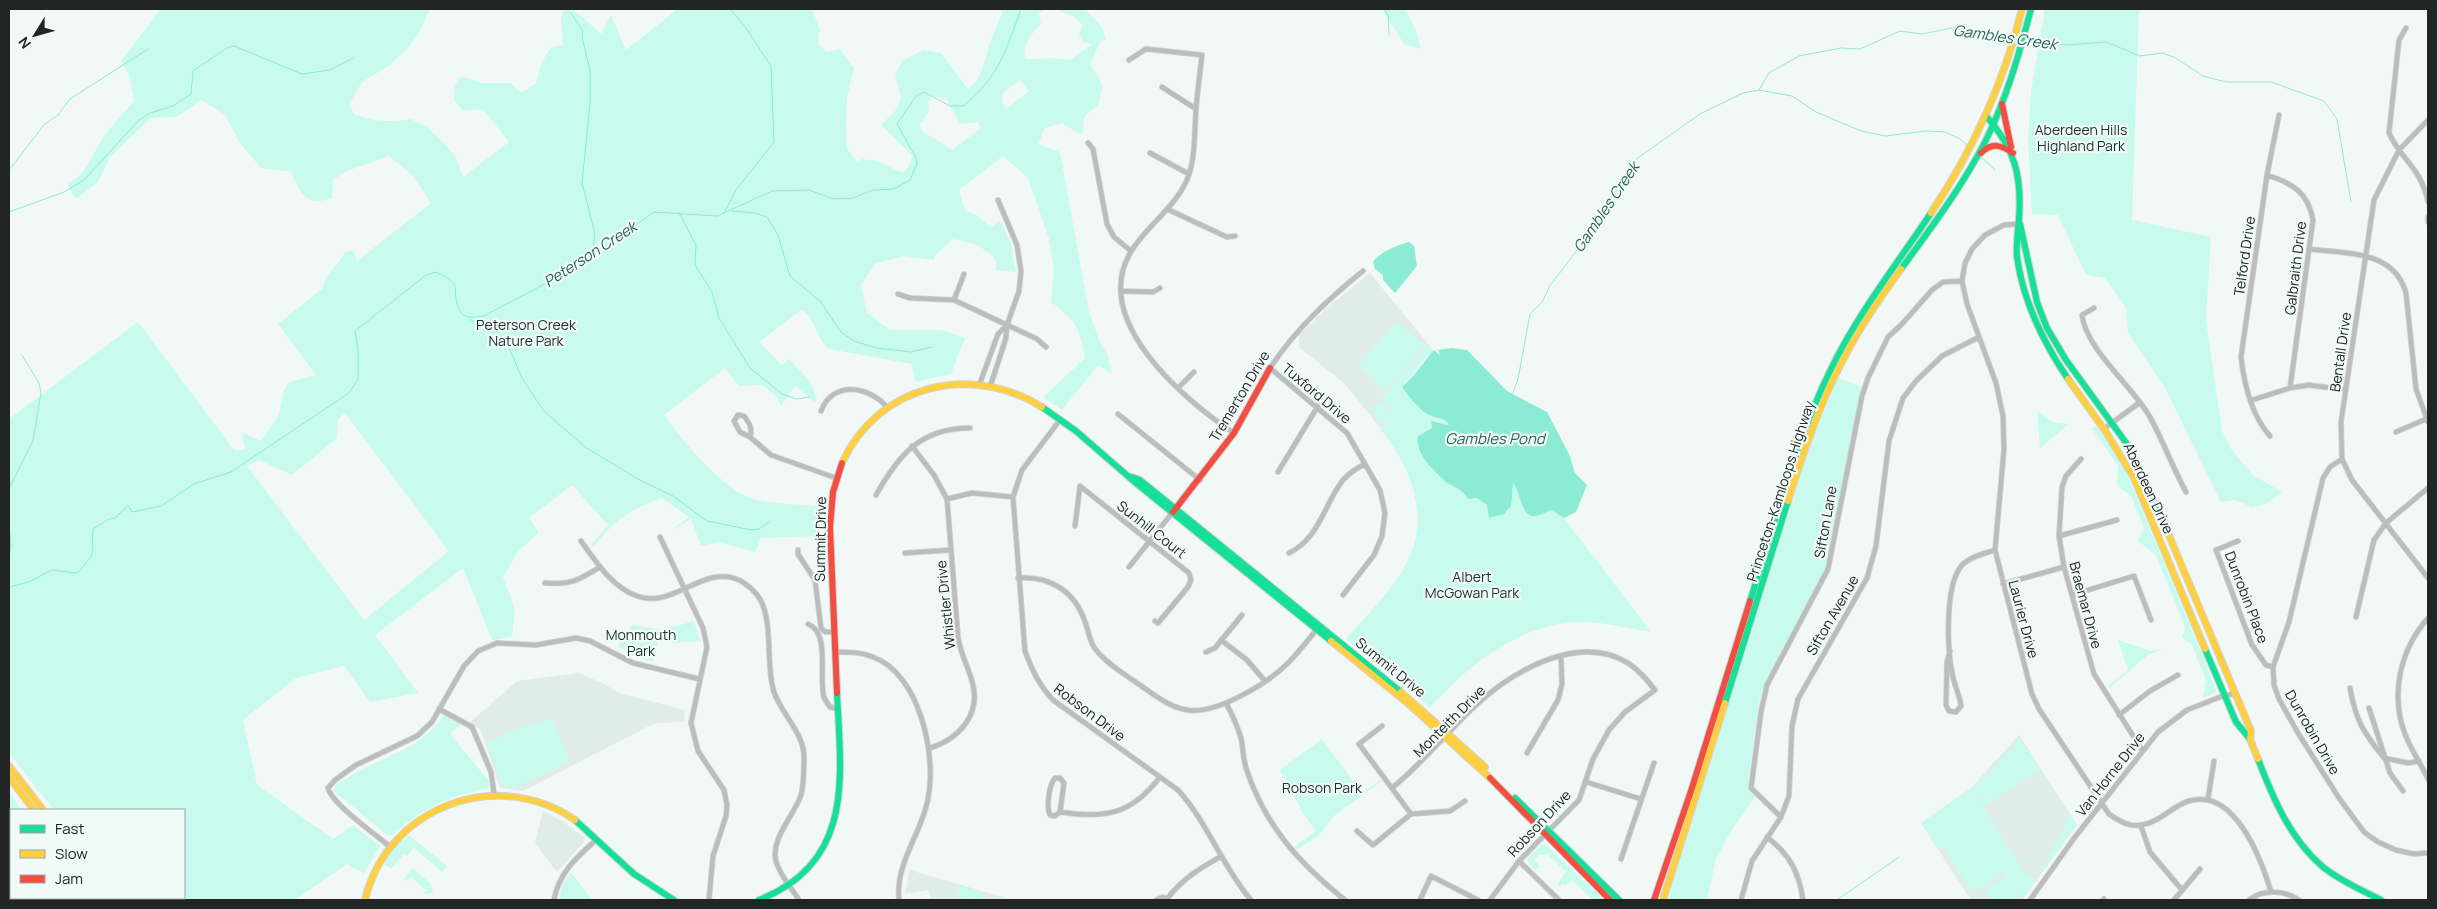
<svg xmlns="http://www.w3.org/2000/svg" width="2437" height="909" viewBox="0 0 2437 909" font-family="Manrope,sans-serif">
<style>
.built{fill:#e0ece8}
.green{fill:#c8fbed;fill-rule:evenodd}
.water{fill:#8cebd4}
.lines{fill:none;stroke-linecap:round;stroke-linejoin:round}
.stream{stroke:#8cebd4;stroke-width:1}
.street-casing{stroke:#d1d5d4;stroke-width:6}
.fast-casing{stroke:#d1d5d4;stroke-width:8}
.slow-casing{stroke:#d1d5d4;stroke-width:8}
.jam-casing{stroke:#d1d5d4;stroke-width:8}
.street{stroke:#bcbebd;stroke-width:4.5}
.fast{stroke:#16e098;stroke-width:6}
.slow{stroke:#ffcf43;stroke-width:6}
.jam{stroke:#f24e42;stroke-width:6}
.labels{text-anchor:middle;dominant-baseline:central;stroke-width:4.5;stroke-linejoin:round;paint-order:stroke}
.park-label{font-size:14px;fill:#1b312b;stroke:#f0faf7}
.street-label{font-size:14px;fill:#212524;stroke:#f0faf7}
.water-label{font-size:15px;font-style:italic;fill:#2c6255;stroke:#f0faf7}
</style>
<rect width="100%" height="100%" fill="#f2f8f6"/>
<!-- built -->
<path class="built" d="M1370,273L1429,345L1382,397L1393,412L1381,429L1345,384L1299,347V335L1329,306Z
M579,673L604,684L619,693L685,710L684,722L655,723L523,791L500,788L481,730L469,723L517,681Z
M2019,735L2077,825L2022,900H1971L1921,823L1971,788Z
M543,811L562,821L585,838L584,842L557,872L535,843Z
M910,868L913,871L1013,900H931L928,890L905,894Z"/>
<!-- green -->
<path class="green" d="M161,9H430L417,36L406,50L390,65L362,82L349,105L355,115C375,121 391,123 411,119L428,128L444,143L456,157L463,177L509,142L483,109L463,111L454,100L455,86L461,76L481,83H510L521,93L536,83L542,62L551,47L563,45L561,18L563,9H573L601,34L611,15L626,50L678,9H812L820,30L818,43L827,52L840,49L854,68L847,97L846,128L847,149L858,163L862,159L877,161L903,173L910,165L912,155L881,125L897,109L901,99L895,74L902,61L923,50L941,53L968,89C984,77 984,60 990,43C994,31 1000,21 1003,9H1085L1102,27L1106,39L1100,42L1090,64L1103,85L1098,105L1084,117L1083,132L1080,134L1062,123L1045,128L1038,144L1060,152L1089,312L1100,342L1108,356L1112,374L1098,365L1062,410L1043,397L1085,358C1079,326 1077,322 1051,302L1054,270L1049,239L1028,178L1003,156L959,190L965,211L977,215L991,228L1000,220L1011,244L1016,272L995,270L997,264L993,256L976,244L953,239L936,254L934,260L905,256L876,263L861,285L867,313L890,330H942L965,338L951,374L915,382L912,364L829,349C816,339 816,317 801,310L759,342L782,365L789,359L809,380L817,399L815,402L795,386L781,406L777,397L762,385L739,386L725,368L664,415C682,440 723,490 753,499C774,505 800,504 822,507L821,536L761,538L755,552L719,542L701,546L691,519L669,532L689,517L662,498C627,511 617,518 593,547L591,545L608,525L572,485L529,518L539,533L519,550L503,577L515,609L512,637L492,640L463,568L375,635L418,693L370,702L344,666L296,678L243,720L257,785L333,839L353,825L380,846L364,873L347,864L295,900H113L112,898H184V810H54L9,753V419L138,322L234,450H245L242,432L261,441L279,415L283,392L289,382L316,375L278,324L323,288C325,272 339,266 345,252L353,250L357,261L431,203L412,175L389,156L344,172L333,180L332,198C305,207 301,194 291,172L261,168L239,142L226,116L201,100L177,117L151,118L110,157L98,182L76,199L67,184C88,174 91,155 103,138C112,125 124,113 134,101L129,74L121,61ZM1056,9L1074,17L1083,25L1079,35L1083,42L1092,44L1070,60L1055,58L1025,59C1022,43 1031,35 1041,24L1039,13L1044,10ZM1020,80L1029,91L1006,109L1002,101L1003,93ZM933,96L946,98L960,124L978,122L981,128L952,150L922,131L919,124L929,112L928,102ZM345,413L449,551L364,620L247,466L259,460L292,475L337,438L338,419Z
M1382,9H1406L1416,31L1421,49L1404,44Z
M2045,9H2139L2132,220L2211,237L2206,320L2222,431L2231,449L2253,475L2282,492L2266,504L2252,507L2235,500L2221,502L2165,388L2128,333L2126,307L2105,278L2086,275L2058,215L2032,214L2028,139L2031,92Z
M1397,322L1424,346L1385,390L1358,366Z
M1429,345L1434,352C1424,354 1412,379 1402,387C1409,397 1417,407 1427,414C1435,418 1443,416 1449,424L1448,425L1431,421L1432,428L1418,436C1413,455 1435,472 1446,482C1454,489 1463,489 1468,499L1477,498L1487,505L1489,518C1523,511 1505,499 1513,483C1521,491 1520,519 1537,516C1542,515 1547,511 1552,510L1564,518L1651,632C1630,629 1608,623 1587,622C1524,620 1471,663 1430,707L1346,639C1364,618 1394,589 1406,564C1431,517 1412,469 1381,430L1390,417L1382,423L1371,409L1380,402L1391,416L1392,413L1383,402L1384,400L1382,397Z
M1838,378L1862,387L1825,570L1760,697L1748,782L1755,797L1732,830L1716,858L1707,900H1668L1684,839L1811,443Z
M2037,411L2055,423L2069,424L2040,448Z
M2096,426L2113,448L2126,471L2216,689L2215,693L2203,698L2206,680L2192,645L2182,637L2185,627L2156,555L2138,541L2144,528L2131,496L2117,486L2118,465L2092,429Z
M694,621L700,641L675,643L659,639L653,662L634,656L618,646L632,625L663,630Z
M2118,640L2151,651L2163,649L2149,654L2109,688L2108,686L2128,670Z
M444,714L461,724L450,734L489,781L488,789C449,794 421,810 392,835H387L334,791L335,785C344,780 353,774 362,769C393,754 425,745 444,714Z
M552,719L570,761L517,787L502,786L487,744L509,731Z
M2019,737L2042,774L2041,775L2036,772L1984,806L1973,788L2011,749Z
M1322,739L1362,793L1380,780L1382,781L1335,815L1319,835L1297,850L1294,847L1316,831L1304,815L1280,770Z
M1971,788L2024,871L2035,881L2024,896L2019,894L2016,900C2001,900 1992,904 1984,890L2004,878L2002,874L1973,893L1943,847L1936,846L1921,823Z
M9,792L22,810H11V898H85L87,900H9Z
M2069,812L2077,825L2043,870L2037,869L2050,858L2048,855L2063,830Z
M409,835L447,866L442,872L414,848L407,856L404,854L391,869L384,864L396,846Z
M1544,843L1604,900H1593L1572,880L1566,885L1562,884L1560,887L1557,884L1566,872L1547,854L1539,855L1534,860L1540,866L1535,870L1528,862V858Z
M413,868L431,884L433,893L422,894L426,890L411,877L407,881L403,879Z
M571,872L592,900H559L563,883Z
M960,886L983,893L981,900L957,897Z"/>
<!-- water -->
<path class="water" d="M1409,242L1414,246L1417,266L1395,293L1383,280V275L1375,269L1373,262C1380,252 1397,245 1409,242Z
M1451,348L1467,350L1507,391L1547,412L1569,454L1575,473L1587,485L1576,512L1564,518L1552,510C1547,511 1542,515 1537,516C1520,519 1521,491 1513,483L1511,506L1504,514L1489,518L1487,505L1477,498L1468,499C1463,489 1454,488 1446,482C1435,472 1414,454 1418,436L1432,428L1431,421L1448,425L1449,424C1443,416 1435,419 1427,414C1417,407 1409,397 1402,387C1414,377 1425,360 1434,350L1440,355L1438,350Z"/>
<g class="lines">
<!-- stream -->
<path class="stream" d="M1384,9L1388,15L1389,35
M571,13L583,31L582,37L590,70V103L582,183L595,234L593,248L587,259
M2027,38L2066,45L2106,42L2140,56L2162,53L2174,57L2203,76L2214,79L2227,82H2271L2324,101L2337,119L2351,202
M1759,90L1769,73L1799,56L1841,48L1860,49L1900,31L1922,34L1952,28L1975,31L1990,36L2011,37
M1980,156L1995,170
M9,170L44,125L58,115L70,99L148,49
M732,211L755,213L767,217L778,235L790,276L820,301L841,332L854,341L876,348L911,352L932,347
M9,212L64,192L84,180L138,121L150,113L173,106L191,94L193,71L227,48L234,46L302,74L330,70L353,58
M679,213L696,245L695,265L712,292L719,318L750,368L782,394L796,399L810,397
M724,213L736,190L774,142L771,66L744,25L730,9
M469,319L488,328L507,343L522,378L543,410L585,447L638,479L673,496L707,521L752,530L759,529L769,522
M1513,393L1518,379L1530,314L1543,301L1549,287L1600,220L1632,162L1700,114L1743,93L1759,90L1792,96L1816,112L1861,131L1885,136L1925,131L1945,132L1960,139L1967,145
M9,489L33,441L41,393L39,383L22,355
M9,525L11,546L9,556
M9,587L29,582L52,570L75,573L80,571L92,555L93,529L109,519L115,518L128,505L132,512L161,506L194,484L231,472L349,393L358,379V349L355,331L426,275L436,272C442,275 452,279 455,286C456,290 455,294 456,298C459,318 467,319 484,316L573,269L654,212L717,216L772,191L809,190L834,199L853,198L873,190L894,189L910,180L917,164L916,158L897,124L916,96L924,92L950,106H963C998,79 1007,48 1021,9
M1837,900L1899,857"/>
<defs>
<path id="street" d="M2406,28L2399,40L2389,133C2401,160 2421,167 2428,202
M1129,60L1146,49L1202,55C1200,74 1197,93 1196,111C1194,135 1196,160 1186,182C1173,209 1147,226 1132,250C1088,319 1184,400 1234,433
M1162,87L1196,109
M2428,120L2399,150L2374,200L2341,422L2342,459L2352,480L2428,578
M1088,143L1093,149L1107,224L1114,237L1131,251
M1150,153L1189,174
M2267,175C2292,183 2308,192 2313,220L2290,388
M1167,209L1227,237L1235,236
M2428,222V217
M2019,224L2004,225L1985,235L1972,249L1965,263L1962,281L1967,304L1996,383L2003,416L2004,449L1995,550L2032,694L2039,709L2109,814C2117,820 2130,827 2141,825C2159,823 2172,806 2189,801C2234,787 2261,858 2271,892
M2310,249C2347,254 2394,250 2406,293L2416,389L2428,422
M1121,291L1153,292L1160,288
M898,294L910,298L954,300L1037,339L1046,347
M954,300L964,274
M2094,308L2082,315C2086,350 2135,388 2151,419C2164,443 2173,468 2186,492
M980,383L998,334L1007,325
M991,384L1006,338L1007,325L1019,291L1021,271L1017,245L998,200
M1179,387L1194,372
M2252,400L2290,388L2309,385L2346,390
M821,411C833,380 869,386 887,407
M1118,414L1200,480
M1060,420L1022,470L1013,497L1025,651C1032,670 1039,685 1053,700L1178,790C1208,823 1222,866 1251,900
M2105,428L2139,403
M2396,432L2426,419
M2270,436C2252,416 2244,383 2241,357L2267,175L2279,115
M750,437C753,428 749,423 744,416L738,415L734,421L740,432L750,437L771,455L836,478
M912,446L934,475L947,499L958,637C960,653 968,666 972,681C982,714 959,739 930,748
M2081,459L2066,476L2062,487L2059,536L2064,567L2094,674L2142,750
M2342,459L2330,467L2323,478L2289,622L2273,667L2274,685L2279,699L2298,733L2339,798L2364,832L2378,842L2396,850L2414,854L2428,853
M1278,472L1318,406
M876,495C898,456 920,428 970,428
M947,499L972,493L1013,497
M1075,526L1080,486L1189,573L1191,580L1188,587L1158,623L1155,621
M2059,536L2117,520
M660,537L703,628L707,647L691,723L698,751L724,790L727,805L726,816L713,856L709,900
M581,541C596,562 612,587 637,596C674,610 704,562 741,581C749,586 755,591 760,599C774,625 765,664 774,692C782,715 804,733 804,757C804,769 804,784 801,795C794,816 770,839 776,861C780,876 791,887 799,900
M2238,541L2216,550L2252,645L2266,665L2273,667
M798,550V554L815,580L821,628L825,632H835
M905,553L951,550
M1289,553C1320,538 1324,504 1343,480C1349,473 1357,468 1365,464
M1129,567L1172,513
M1018,578C1050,576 1075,591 1085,622C1089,631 1089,642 1096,650C1107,664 1123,673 1137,683C1152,693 1168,707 1187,710C1216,715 1268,683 1288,663C1299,652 1308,640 1318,628
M545,583C571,585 579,580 600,567
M2003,584L2064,567
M1343,595L1374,555L1382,536L1385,513L1380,490L1347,433L1270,368C1296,329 1327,300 1363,271
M2072,595L2134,576L2151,620
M2356,617L2374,540L2386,523L2428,488
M2428,618C2400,650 2390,694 2405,734C2411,750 2421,764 2428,779
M808,624C831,633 818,677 824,697C825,700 828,704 830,707L838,709
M1221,640L1247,660L1265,681
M1950,651L1947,662L1946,705L1949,711L1956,712L1961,706C1960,696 1955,687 1953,677C1947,651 1944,583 1963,564C1972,556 1983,554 1995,550
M836,652C848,652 861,652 873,657C920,674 937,756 928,799C921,835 895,863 899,900
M1206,652L1215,648L1242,615
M2350,688C2356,721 2363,732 2384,758L2408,763L2419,761
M1226,703C1232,714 1237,725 1241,738C1243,748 1243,758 1246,768C1265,826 1299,863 1345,900
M2369,708L2390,773L2403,791
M439,709L472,727L491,772L494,794
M2119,715L2150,691L2178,675
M1382,726L1359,744L1411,814
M1527,753L1558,700L1562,684L1561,656
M1586,782L1641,799
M1392,788C1423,763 1447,732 1476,705C1514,670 1579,633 1628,663C1639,670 1647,680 1655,690L1625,712L1609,730L1593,759L1579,800L1519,861L1490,900
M2208,799L2214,761
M1060,812L1064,783L1060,778H1055C1049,785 1046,807 1050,815L1055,816L1060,812C1106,819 1132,814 1160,777
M1781,817L1751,788L1761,712L1767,685L1828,569L1862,396L1868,378L1888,337L1902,324L1932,290L1943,282L1962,281
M2141,826L2150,852L2182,890
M1357,831L1373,845L1411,814L1450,811L1465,801
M1767,837C1790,855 1799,872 1803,900
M389,846C375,834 332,804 328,788L335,780L356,765L417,736L432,722L464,666L478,651L497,643L536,645L576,638L590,641L633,663L699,679
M1621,859L1654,763
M1519,861L1559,900
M1167,899C1182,879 1199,869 1220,857
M554,900C559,872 577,857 597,839
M1156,900L1163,897L1167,900
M1420,900L1431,876L1478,900
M1741,900L1752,861L1781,817L1789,796L1792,726L1798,699L1867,578L1876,546L1889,441L1903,398L1916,381L1942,356L1979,337
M2030,900L2075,837L2158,732L2187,710L2225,695L2234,694
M2103,900L2104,899
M2174,900L2200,869
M2249,900C2264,889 2284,890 2299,900"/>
<path id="fast" d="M1987,117C2015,149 2022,176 2019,219C2018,231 2016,244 2017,257C2023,301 2043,342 2068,379
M2020,224L2037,302L2047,328L2066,360L2132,451L2160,514
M1901,269C1931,228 1962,187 1985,142C2006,100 2019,55 2031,9
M1042,407L1076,431L1137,484L1331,641
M1132,477L1140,480L1401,692
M1750,601C1775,523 1795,441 1832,367C1859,312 1897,264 1931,213
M2205,649L2236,722L2250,739
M1725,703L1788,501
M2258,759C2273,798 2290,839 2323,867C2340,881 2362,890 2381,900
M1515,798L1619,900
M575,820L634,874L674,900
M759,900C855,862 841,777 837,693"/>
<path id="slow" d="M1931,213C1973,150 2004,83 2022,9
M2068,379L2106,432L2134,478L2205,649
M842,463C878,384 971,363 1042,407
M1788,501C1804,451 1820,402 1845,356C1861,325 1881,297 1901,269
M2160,514L2251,731L2250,739L2258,759
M1331,641L1411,706L1490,778
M1401,692L1485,767
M9,766L43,810
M9,777L34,810
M96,898L98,900
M104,898L106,900
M365,900C387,807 497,766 575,820
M1663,900L1725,703"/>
<path id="jam" d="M2002,104L2011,147
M1981,153C1992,142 2001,145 2013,153
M1173,512L1234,433L1270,368
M837,693L830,527L833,492L842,463
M1490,778L1610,900
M1654,900L1692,788L1750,601"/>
</defs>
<!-- street casing -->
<use href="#street" class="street-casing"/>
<!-- fast casing -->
<use href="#fast" class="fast-casing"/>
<!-- slow casing -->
<use href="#slow" class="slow-casing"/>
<!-- jam casing -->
<use href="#jam" class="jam-casing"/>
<!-- street -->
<use href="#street" class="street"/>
<!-- fast -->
<use href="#fast" class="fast"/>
<!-- slow -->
<use href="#slow" class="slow"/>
<!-- jam -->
<use href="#jam" class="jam"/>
</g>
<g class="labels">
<!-- park labels -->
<g class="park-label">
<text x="2081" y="129">Aberdeen Hills<tspan x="2081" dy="16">Highland Park</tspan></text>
<text x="526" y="324">Peterson Creek<tspan x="526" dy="16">Nature Park</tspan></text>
<text x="1472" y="576">Albert<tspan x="1472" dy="16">McGowan Park</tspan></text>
<text x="641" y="634">Monmouth<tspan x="641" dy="16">Park</tspan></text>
<text x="1322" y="787">Robson Park</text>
</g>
<!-- street labels -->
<g class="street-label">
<text transform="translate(2244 256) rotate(-82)">Telford Drive</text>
<text transform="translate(2295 268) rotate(-83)">Galbraith Drive</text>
<text transform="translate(2340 352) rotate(-82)">Bentall Drive</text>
<text transform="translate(1317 393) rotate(40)">Tuxford Drive</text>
<text transform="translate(1239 396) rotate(-59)">Tremerton Drive</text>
<text transform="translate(2149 488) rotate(65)">Aberdeen Drive</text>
<text transform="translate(1780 491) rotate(-72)">Princeton-Kamloops Highway</text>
<text transform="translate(1825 522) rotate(-80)">Sifton Lane</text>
<text transform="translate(1152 529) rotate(38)">Sunhill Court</text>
<text transform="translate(820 539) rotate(-89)">Summit Drive</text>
<text transform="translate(2247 597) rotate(69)">Dunrobin Place</text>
<text transform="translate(945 605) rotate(-96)">Whistler Drive</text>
<text transform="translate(2086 605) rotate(75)">Braemar Drive</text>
<text transform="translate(1832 615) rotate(-60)">Sifton Avenue</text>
<text transform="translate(2024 619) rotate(75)">Laurier Drive</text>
<text transform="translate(1391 667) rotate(39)">Summit Drive</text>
<text transform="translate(1090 712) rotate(37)">Robson Drive</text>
<text transform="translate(1449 721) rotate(-45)">Monteith Drive</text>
<text transform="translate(2313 732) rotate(60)">Dunrobin Drive</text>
<text transform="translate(2110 774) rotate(-52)">Van Horne Drive</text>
<text transform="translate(1539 823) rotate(-47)">Robson Drive</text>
</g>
<!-- water labels -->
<g class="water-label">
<text transform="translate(2005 37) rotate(8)">Gambles Creek</text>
<text transform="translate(1606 207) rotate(-56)">Gambles Creek</text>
<text transform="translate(590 254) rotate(-33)">Peterson Creek</text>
<text x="1495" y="438">Gambles Pond</text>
</g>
</g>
<!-- border -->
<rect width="2437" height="909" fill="none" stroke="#212524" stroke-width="20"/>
<!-- legend -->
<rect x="10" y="809" width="175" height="90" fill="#f0faf7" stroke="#9da5a3"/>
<rect x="20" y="825" width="25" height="8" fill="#16e098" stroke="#9da5a3"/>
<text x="55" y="834" font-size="15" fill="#212524">Fast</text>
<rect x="20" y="850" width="25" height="8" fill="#ffcf43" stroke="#9da5a3"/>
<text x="55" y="859" font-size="15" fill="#212524">Slow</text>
<rect x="20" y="875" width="25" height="8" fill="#f24e42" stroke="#9da5a3"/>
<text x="55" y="884" font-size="15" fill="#212524">Jam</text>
<!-- north arrow -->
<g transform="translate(35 35) rotate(233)" stroke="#f0faf7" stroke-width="4" paint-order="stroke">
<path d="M0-4L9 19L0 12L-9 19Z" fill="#212524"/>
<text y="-8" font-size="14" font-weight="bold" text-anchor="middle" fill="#212524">N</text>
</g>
</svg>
